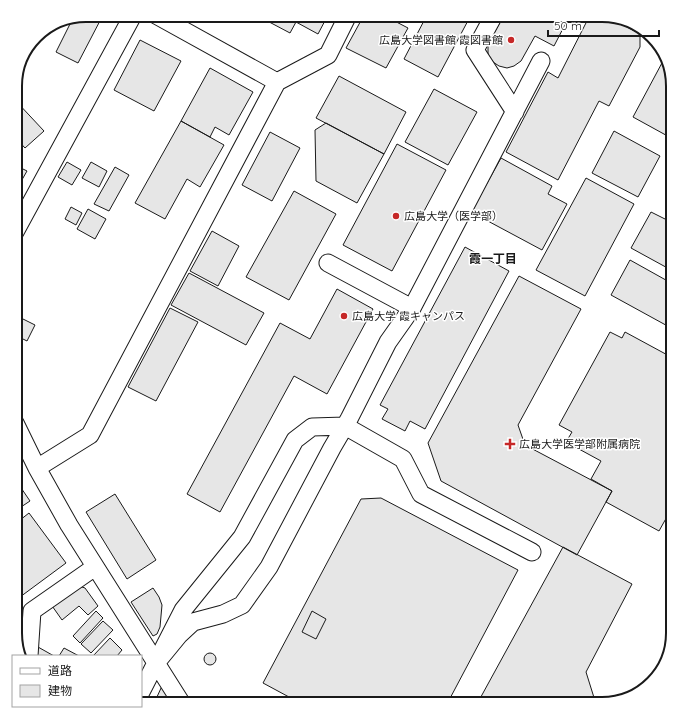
<svg xmlns="http://www.w3.org/2000/svg" width="688" height="719" viewBox="0 0 688 719" font-family="Quicksand,'Noto Sans JP',sans-serif">
<style>
.building{fill:#e6e6e6;stroke:#1a1a1a}
.lines{fill:none;stroke-linecap:round;stroke-linejoin:round}
.minor-casing{stroke:#1a1a1a;stroke-width:19}
.minor{stroke:#fff;stroke-width:17}
.poi-dot{fill:#c62828;stroke:#fff;stroke-width:1.5}
.labels{text-anchor:middle;dominant-baseline:central;stroke-width:3;stroke-linejoin:round;paint-order:stroke}
.poi-label{font-size:11px;fill:#1a1a1a;stroke:#fff;text-anchor:start}
.neighbourhood-label{font-size:12px;font-weight:bold;fill:#1a1a1a;stroke:#fff}
.rim{fill:none;stroke:#1a1a1a;stroke-width:2}
</style>
<rect width="100%" height="100%" fill="#fff"/>
<!-- building -->
<path class="building" d="M86,15H103L78,63L56,52L72,20Z
M256,15H328L318,34L296,22L290,33Z
M364,15H383L408,28L386,68L346,48Z
M427,15H471L438,77L404,59Z
M504,15H570L554,46L535,36L521,61L514,66L507,68L499,66L493,62L488,55V44Z
M590,15H605L640,34V47L609,106L599,101L558,180L506,152L548,72L558,78Z
M140,40L181,61L154,111L114,90Z
M663,61L673,86V139L633,117Z
M210,68L253,92L229,135L215,127L210,137L181,121Z
M339,76L406,112L384,154L316,118Z
M434,89L477,112L448,165L405,142Z
M15,100L44,131L25,148L15,137Z
M181,121L224,145L200,187L187,179L165,219L135,203Z
M326,123L384,154L357,203L316,181L315,130Z
M614,131L660,156L638,197L592,173Z
M270,132L300,148L272,201L242,185Z
M397,144L446,170L392,271L343,245Z
M501,158L552,186L548,194L567,204L542,250L471,212Z
M67,162L81,170L72,185L58,177Z
M91,162L107,171L99,187L82,178Z
M15,165L27,171L15,192Z
M115,167L129,175L109,211L94,204Z
M586,178L634,204L585,296L536,270Z
M673,186V202L666,199Z
M294,191L336,214L289,300L246,277Z
M71,207L82,213L76,225L65,219Z
M88,209L106,219L95,239L77,229Z
M651,212L673,223V271L631,248Z
M212,231L239,246L218,286L190,271Z
M465,247L509,271L425,429L410,421L405,431L382,419L388,409L380,405Z
M630,260L673,284V329L611,295Z
M189,273L264,313L246,345L171,305Z
M519,276L581,309L518,425L525,445L612,491L577,555L441,481L428,443Z
M337,289L373,309L327,394L294,376L220,512L187,494L280,323L310,339Z
M170,308L198,322L156,401L128,387Z
M15,315L35,325L27,341L15,335Z
M610,332L622,338L625,332L673,358V506L659,531L606,502L612,491L591,479L601,461L566,442L572,432L559,425Z
M15,479L30,501L15,511Z
M115,494L156,560L127,579L86,512Z
M381,498L518,570L447,704H302L263,683L361,499Z
M29,513L66,563L20,597L15,591V524Z
M563,547L632,584L586,672L596,704H477Z
M673,562V575L667,572Z
M76,585L85,588L98,606L88,615L79,606L62,620L50,603Z
M153,588L159,597L162,605L160,627L157,634L153,636L131,602Z
M15,609L24,610V633H15Z
M96,611L103,618L80,643L73,636Z
M312,611L326,619L316,639L302,632Z
M103,621L113,630L91,653L81,644Z
M17,637L23,638L22,652Z
M110,638L122,650L117,656H93Z
M38,647L54,656H32Z
M64,648L79,656H59Z
M204 659a6 6 0 1 1 12 0a6 6 0 1 1-12 0Z
M162,686L172,700L170,704H166L156,699Z
M156,699L164,704H153Z"/>
<g class="lines">
<defs>
<path id="minor" d="M156,15L277,82
M494,15L475,50L515,112
M15,232L133,15
M328,263L412,308
M15,423L37,468L69,525L182,704
M37,468L90,435L277,82L328,55L348,15
M29,656L32,611L95,567
M156,663L179,635L193,622L223,614L242,605L269,567L332,448L349,419L388,342L412,308L541,61
M141,692L183,610L242,537L295,440L312,427L345,426L403,459L421,494L532,552"/>
</defs>
<!-- minor casing -->
<use href="#minor" class="minor-casing"/>
<!-- minor -->
<use href="#minor" class="minor"/>
</g>
<!-- markers -->
<g class="poi-dot">
<circle cx="511" cy="40" r="4"/>
<circle cx="396" cy="216" r="4"/>
<circle cx="344" cy="316" r="4"/>
<path d="M508 438h4v4h4v4h-4v4h-4v-4h-4v-4h4z"/>
</g>
<g class="labels">
<!-- poi labels -->
<g class="poi-label">
<text x="503" y="40" text-anchor="end">広島大学図書館 霞図書館</text>
<text x="404" y="216">広島大学（医学部）</text>
<text x="352" y="316">広島大学 霞キャンパス</text>
<text x="519" y="444">広島大学医学部附属病院</text>
</g>
<!-- neighbourhood labels -->
<g class="neighbourhood-label">
<text x="493" y="258">霞一丁目</text>
</g>
</g>
<!-- crop -->
<path d="M0 0H688V719H0ZM86 22H602A64 64 0 0 1 666 86V633A64 64 0 0 1 602 697H86A64 64 0 0 1 22 633V86A64 64 0 0 1 86 22Z" fill="#fff" fill-rule="evenodd"/>
<path class="rim" d="M86 22H602A64 64 0 0 1 666 86V633A64 64 0 0 1 602 697H86A64 64 0 0 1 22 633V86A64 64 0 0 1 86 22Z"/>
<!-- legend -->
<rect x="12" y="655" width="130" height="52" fill="#ffffff" stroke="#a3a3a3"/>
<rect x="20" y="668" width="20" height="6" fill="#ffffff" stroke="#a3a3a3"/>
<text x="48" y="675" font-size="12" fill="#1a1a1a">道路</text>
<rect x="20" y="685" width="20" height="12" fill="#e6e6e6" stroke="#a3a3a3"/>
<text x="48" y="695" font-size="12" fill="#1a1a1a">建物</text>
<!-- scale -->
<path d="M548 30v6h111v-6" fill="none" stroke="#1a1a1a" stroke-width="2"/>
<text x="554" y="30" font-size="12" fill="#1a1a1a" stroke="#ffffff" stroke-width="3" paint-order="stroke">50 m</text>
</svg>
